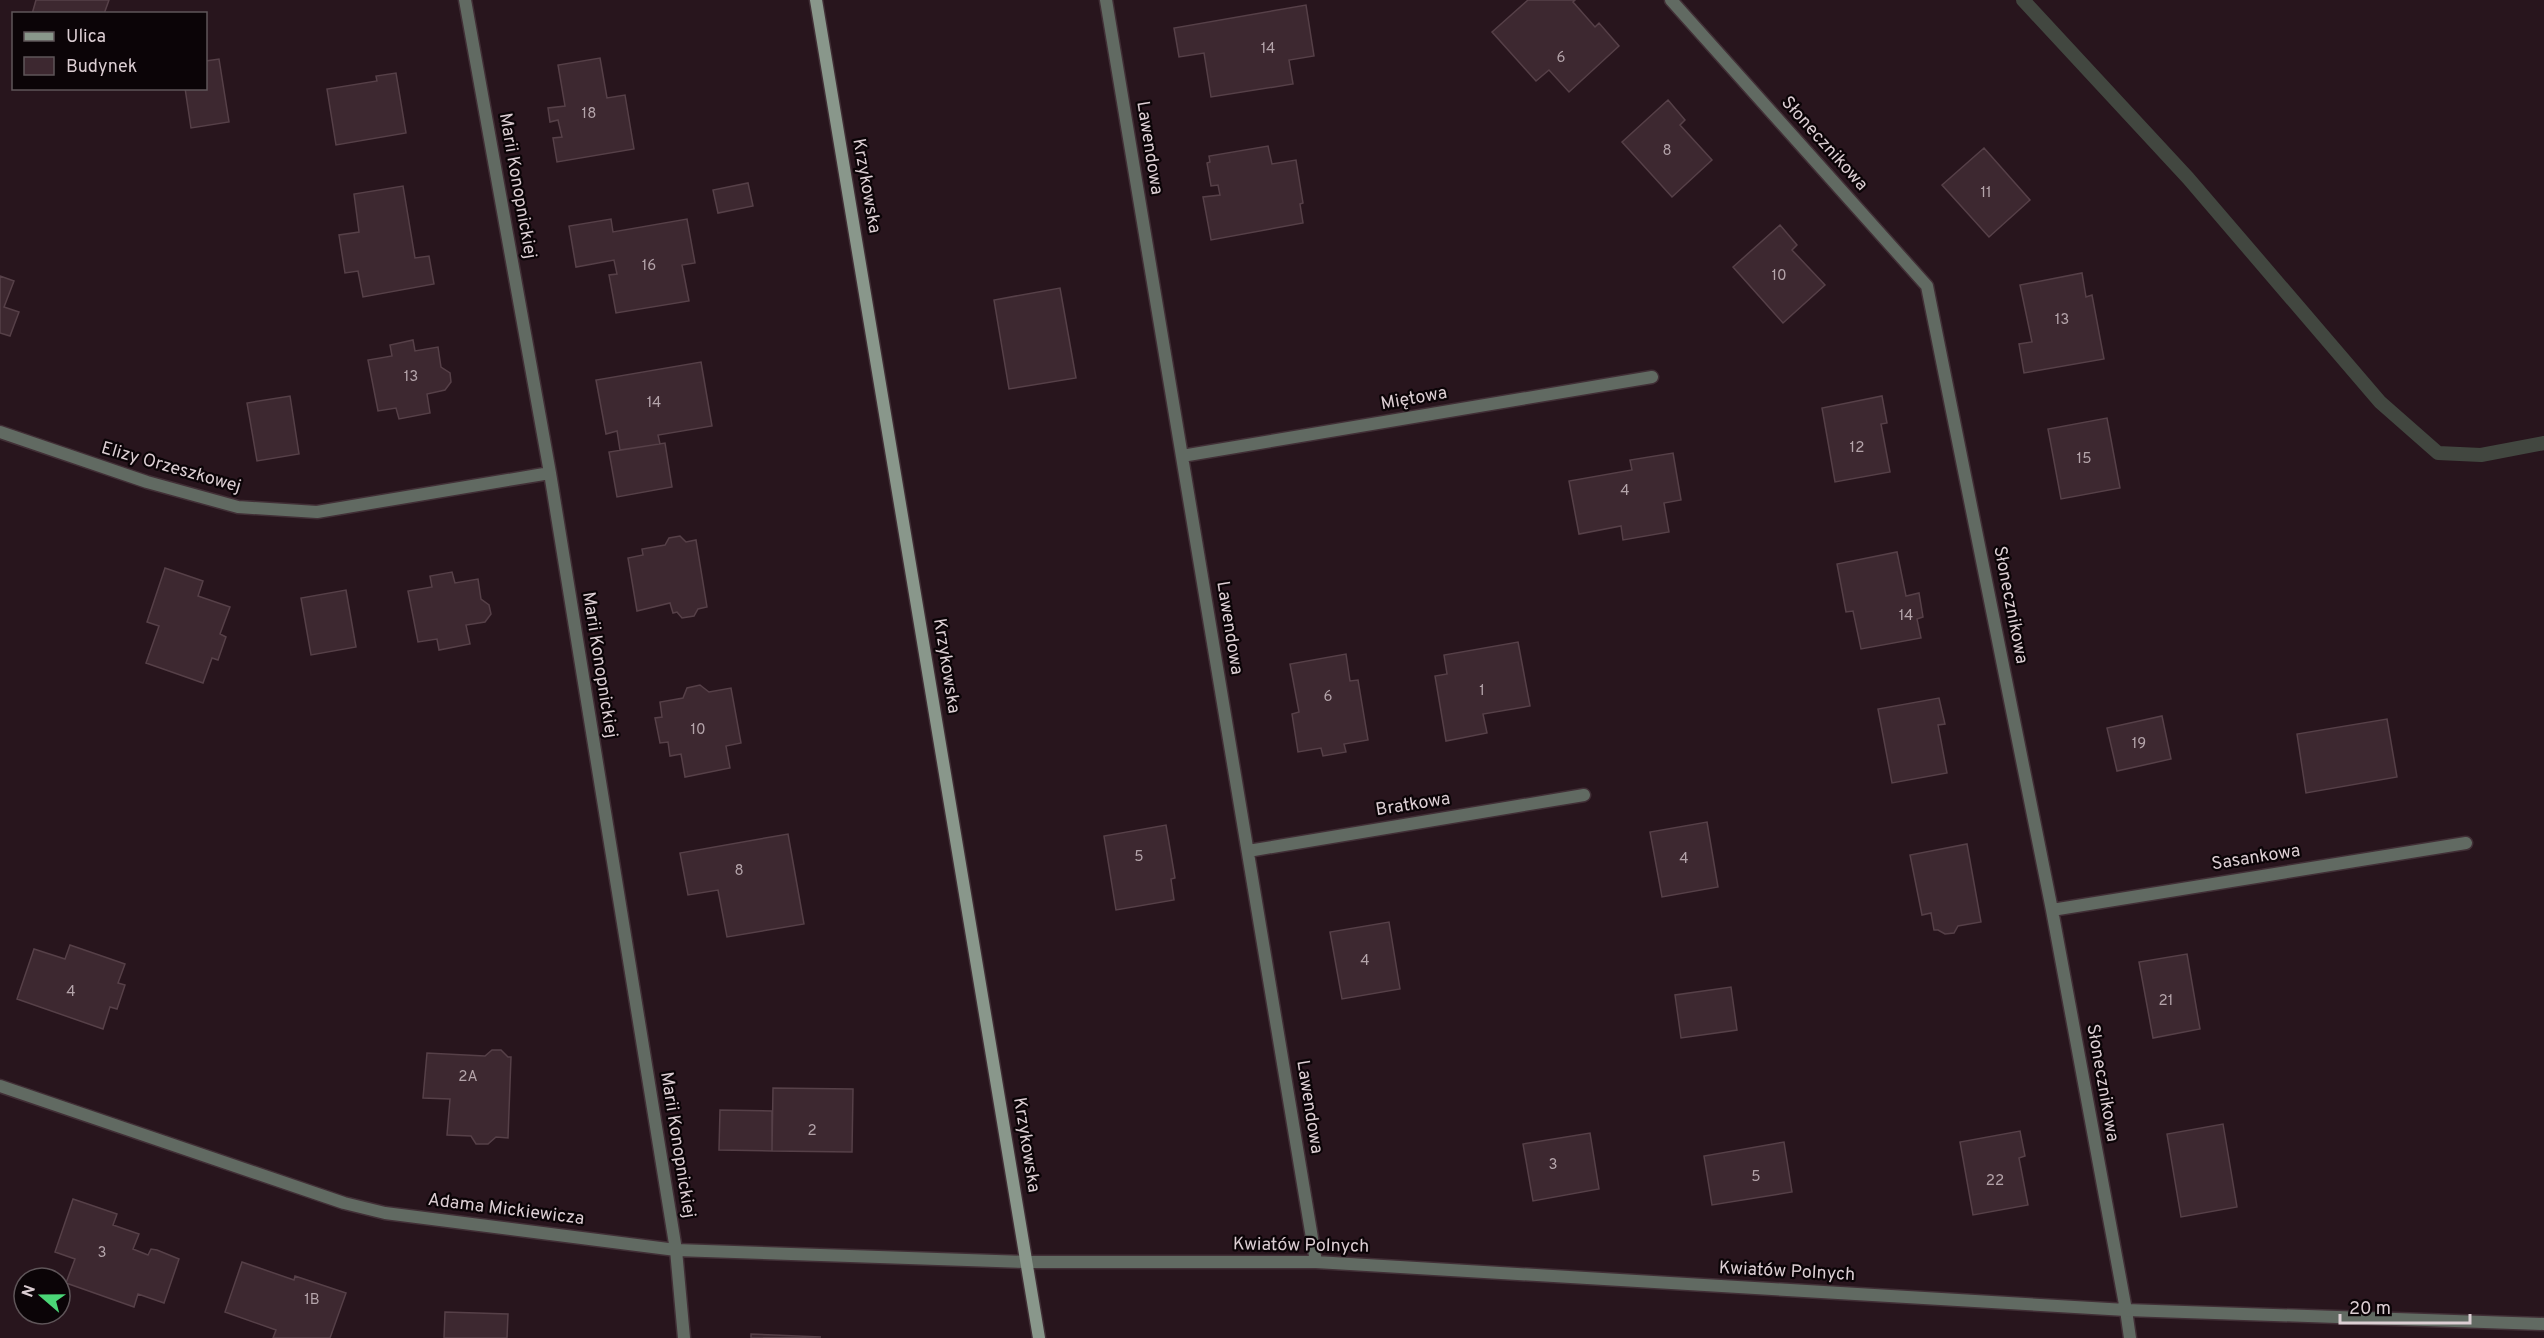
<svg xmlns="http://www.w3.org/2000/svg" width="2544" height="1338" viewBox="0 0 2544 1338" font-family="Overpass,sans-serif">
<style>
.lines{fill:none;stroke-linecap:round;stroke-linejoin:round}
.stream{stroke:#424740;stroke-width:14}
.building{fill:#3d2830;stroke:#564048;stroke-width:1.5}
.lane-casing{stroke:#412f36;stroke-width:15}
.street-casing{stroke:#412f36;stroke-width:15}
.secondary-casing{stroke:#412f36;stroke-width:15}
.lane{stroke:#616a62;stroke-width:12}
.street{stroke:#616a62;stroke-width:12}
.secondary{stroke:#89978b;stroke-width:12}
.labels{text-anchor:middle;dominant-baseline:central;stroke-width:4.5;stroke-linejoin:round;paint-order:stroke}
.number-label{font-size:15px;fill:#b4a4aa}
.street-label{font-size:18px;fill:#dcced3;stroke:#0b0407}
</style>
<rect width="100%" height="100%" fill="#28151d"/>
<g class="lines">
<!-- stream -->
<path class="stream" d="M2023,0L2188,178L2380,402L2438,453L2481,455L2544,443"/>
</g>
<!-- building -->
<path class="building" d="M36,0H109L104,14H32Z
M1528,0H1575L1573,2L1595,27L1599,23L1619,46L1569,92L1549,70L1536,81L1492,32Z
M1306,5L1314,56L1289,60L1293,84L1211,97L1204,53L1179,57L1174,28Z
M600,58L607,98L625,95L634,149L557,162L553,138L562,137L558,120L550,122L548,108L565,106L558,65Z
M219,59L229,122L191,128L185,88H206V61Z
M396,73L406,133L336,145L327,89L377,81L376,76Z
M1668,100L1685,120L1680,125L1712,160L1672,197L1622,142Z
M1268,146L1272,164L1296,160L1303,203L1300,204L1303,223L1211,240L1203,197L1220,195L1218,185L1211,186L1207,163L1210,162L1209,156Z
M1984,148L2030,200L1989,237L1942,185Z
M748,183L753,206L718,213L713,190Z
M403,186L415,258L429,256L434,284L363,297L358,271L345,273L339,235L359,232L354,194Z
M611,219L613,232L687,219L695,263L682,265L689,301L616,313L609,275L617,274L614,260L576,267L569,226Z
M1780,225L1797,245L1792,250L1825,285L1783,323L1733,267Z
M2082,273L2086,297L2092,295L2104,359L2024,373L2019,344L2032,342L2020,285Z
M0,276L14,281L4,307L19,312L10,336L0,333Z
M1060,288L1076,378L1009,389L994,300Z
M413,340L415,351L438,347L441,367L450,373L451,382L445,390L427,394L430,413L399,419L396,408L378,411L368,360L392,356L390,345Z
M701,362L712,426L658,435L660,444L620,450L617,431L606,434L596,380Z
M290,396L299,454L257,461L247,403Z
M1882,396L1887,423L1881,424L1890,472L1835,482L1822,408Z
M2107,418L2120,488L2061,499L2048,429Z
M665,443L672,487L617,497L609,452Z
M1673,453L1681,500L1664,503L1669,532L1623,540L1621,526L1579,534L1569,481L1632,470L1630,460Z
M680,536L686,542L696,540L707,607L698,609L694,616L682,618L677,612L673,613L670,603L637,611L628,558L643,555L642,549L665,545L669,538Z
M1897,552L1906,596L1919,593L1923,617L1917,619L1921,638L1861,649L1853,611L1846,612L1837,564Z
M165,568L203,581L198,596L230,607L220,634L226,637L218,660L212,658L203,683L146,663L159,626L147,622Z
M452,572L455,583L478,579L481,599L489,605L491,614L485,622L466,625L470,644L439,650L437,639L418,642L408,591L432,587L430,576Z
M346,590L356,647L311,655L301,598Z
M1518,642L1530,706L1483,714L1487,733L1446,741L1435,676L1447,674L1444,655Z
M1346,654L1350,681L1358,680L1368,740L1344,744L1346,752L1323,756L1321,748L1298,752L1292,714L1299,712L1290,664Z
M700,685L709,692L731,688L741,743L726,746L730,768L685,777L681,754L670,756L668,742L660,743L655,718L662,717L660,702L683,698L687,688Z
M1939,698L1945,724L1938,725L1947,773L1892,783L1878,709Z
M2162,716L2171,759L2117,771L2107,728Z
M2387,719L2397,777L2306,793L2297,734Z
M1707,822L1718,887L1662,897L1650,832Z
M1166,825L1175,878L1171,879L1174,900L1116,910L1104,836Z
M788,834L804,924L727,937L718,890L688,895L680,853Z
M1967,844L1981,922L1958,926L1954,933L1945,934L1938,930H1934L1931,913L1922,915L1910,855Z
M1389,922L1400,989L1342,999L1330,932Z
M70,945L125,964L118,983L125,985L117,1009L110,1007L103,1029L17,999L34,949L65,959Z
M2187,954L2200,1029L2153,1038L2139,962Z
M1731,987L1737,1030L1681,1038L1675,995Z
M492,1050H501L508,1057H511L508,1138L496,1137L488,1144H476L471,1136L447,1135L450,1099L423,1098L427,1053L485,1056Z
M773,1088L853,1089L852,1152L772,1151Z
M720,1110L772,1111V1151L719,1150Z
M2223,1124L2237,1207L2181,1217L2167,1134Z
M2020,1131L2025,1156L2019,1158L2028,1205L1973,1215L1960,1142Z
M1590,1133L1599,1189L1533,1201L1523,1144Z
M1784,1142L1792,1192L1712,1205L1704,1156Z
M73,1199L117,1214L113,1225L139,1234L133,1249L148,1255L151,1249L157,1250L179,1259L164,1303L138,1294L134,1307L66,1283L75,1259L55,1252Z
M242,1262L294,1280L295,1276L346,1293L330,1338H273L276,1330L225,1312Z
M445,1312L508,1314L507,1338H444Z
M751,1334L821,1337L751,1338Z"/>
<g class="lines">
<defs>
<path id="lane" d="M2126,1310L2130,1338"/>
<path id="street" d="M465,0L550,473L676,1250L684,1338
M1106,0L1316,1262
M1671,0L1927,286L2052,910L2126,1310
M0,432L147,482L238,507L317,512L550,473
M1182,456L1652,377
M1248,851L1584,795
M2052,910L2466,843
M0,1086L344,1203L385,1213L676,1250L1027,1262H1316L2126,1310L2544,1324"/>
<path id="secondary" d="M816,0L1039,1338"/>
</defs>
<!-- lane casing -->
<use href="#lane" class="lane-casing"/>
<!-- street casing -->
<use href="#street" class="street-casing"/>
<!-- secondary casing -->
<use href="#secondary" class="secondary-casing"/>
<!-- lane -->
<use href="#lane" class="lane"/>
<!-- street -->
<use href="#street" class="street"/>
<!-- secondary -->
<use href="#secondary" class="secondary"/>
</g>
<g class="labels">
<!-- number labels -->
<g class="number-label">
<text x="1268" y="49">14</text>
<text x="1561" y="58">6</text>
<text x="589" y="114">18</text>
<text x="1667" y="151">8</text>
<text x="1986" y="193">11</text>
<text x="649" y="266">16</text>
<text x="1779" y="276">10</text>
<text x="2062" y="320">13</text>
<text x="411" y="377">13</text>
<text x="654" y="403">14</text>
<text x="1857" y="448">12</text>
<text x="2084" y="459">15</text>
<text x="1625" y="491">4</text>
<text x="1906" y="616">14</text>
<text x="1482" y="691">1</text>
<text x="1328" y="697">6</text>
<text x="698" y="730">10</text>
<text x="2139" y="744">19</text>
<text x="1139" y="857">5</text>
<text x="1684" y="859">4</text>
<text x="739" y="871">8</text>
<text x="1365" y="961">4</text>
<text x="71" y="992">4</text>
<text x="2166" y="1001">21</text>
<text x="468" y="1077">2A</text>
<text x="812" y="1131">2</text>
<text x="1553" y="1165">3</text>
<text x="1756" y="1177">5</text>
<text x="1995" y="1181">22</text>
<text x="102" y="1253">3</text>
<text x="312" y="1300">1B</text>
</g>
<!-- street labels -->
<g class="street-label">
<text transform="translate(1824 144) rotate(48)">Słonecznikowa</text>
<text transform="translate(1149 148) rotate(81)">Lawendowa</text>
<text transform="translate(517 186) rotate(80)">Marii Konopnickiej</text>
<text transform="translate(866 186) rotate(80)">Krzykowska</text>
<text transform="translate(1414 399) rotate(-10)">Miętowa</text>
<text transform="translate(171 468) rotate(16)">Elizy Orzeszkowej</text>
<text transform="translate(2010 605) rotate(79)">Słonecznikowa</text>
<text transform="translate(1229 628) rotate(81)">Lawendowa</text>
<text transform="translate(599 665) rotate(81)">Marii Konopnickiej</text>
<text transform="translate(946 666) rotate(81)">Krzykowska</text>
<text transform="translate(1413 805) rotate(-9)">Bratkowa</text>
<text transform="translate(2256 858) rotate(-9)">Sasankowa</text>
<text transform="translate(2102 1083) rotate(80)">Słonecznikowa</text>
<text transform="translate(1309 1107) rotate(81)">Lawendowa</text>
<text transform="translate(677 1145) rotate(81)">Marii Konopnickiej</text>
<text transform="translate(1026 1145) rotate(81)">Krzykowska</text>
<text transform="translate(506 1210) rotate(7)">Adama Mickiewicza</text>
<text transform="translate(1301 1246) rotate(1)">Kwiatów Polnych</text>
<text transform="translate(1787 1272) rotate(3)">Kwiatów Polnych</text>
</g>
</g>
<!-- legend -->
<rect x="12" y="12" width="195" height="78" fill="#0b0407" stroke="#5f5559" stroke-width="1.5"/>
<rect x="24" y="32" width="30" height="9" fill="#89978b" stroke="#5f5559" stroke-width="1.5"/>
<text x="66" y="42" font-size="18" fill="#dcced3">Ulica</text>
<rect x="24" y="57" width="30" height="18" fill="#3d2830" stroke="#5f5559" stroke-width="1.5"/>
<text x="66" y="72" font-size="18" fill="#dcced3">Budynek</text>
<!-- north arrow -->
<g transform="translate(42 1296) rotate(290)"><circle r="28" fill="#0b0407" stroke="#5f5559" stroke-width="1.5"/>
<path d="M0-4.5L10 22L0 15L-10 22Z" fill="#4bd677"/>
<text y="-9" font-size="16" font-weight="bold" text-anchor="middle" fill="#dcced3">N</text>
</g>
<!-- scale -->
<path d="M2340 1314v9h130v-9" fill="none" stroke="#dcced3" stroke-width="3"/>
<text x="2349" y="1314" font-size="18" fill="#dcced3" stroke="#0b0407" stroke-width="4.5" paint-order="stroke">20 m</text>
</svg>
